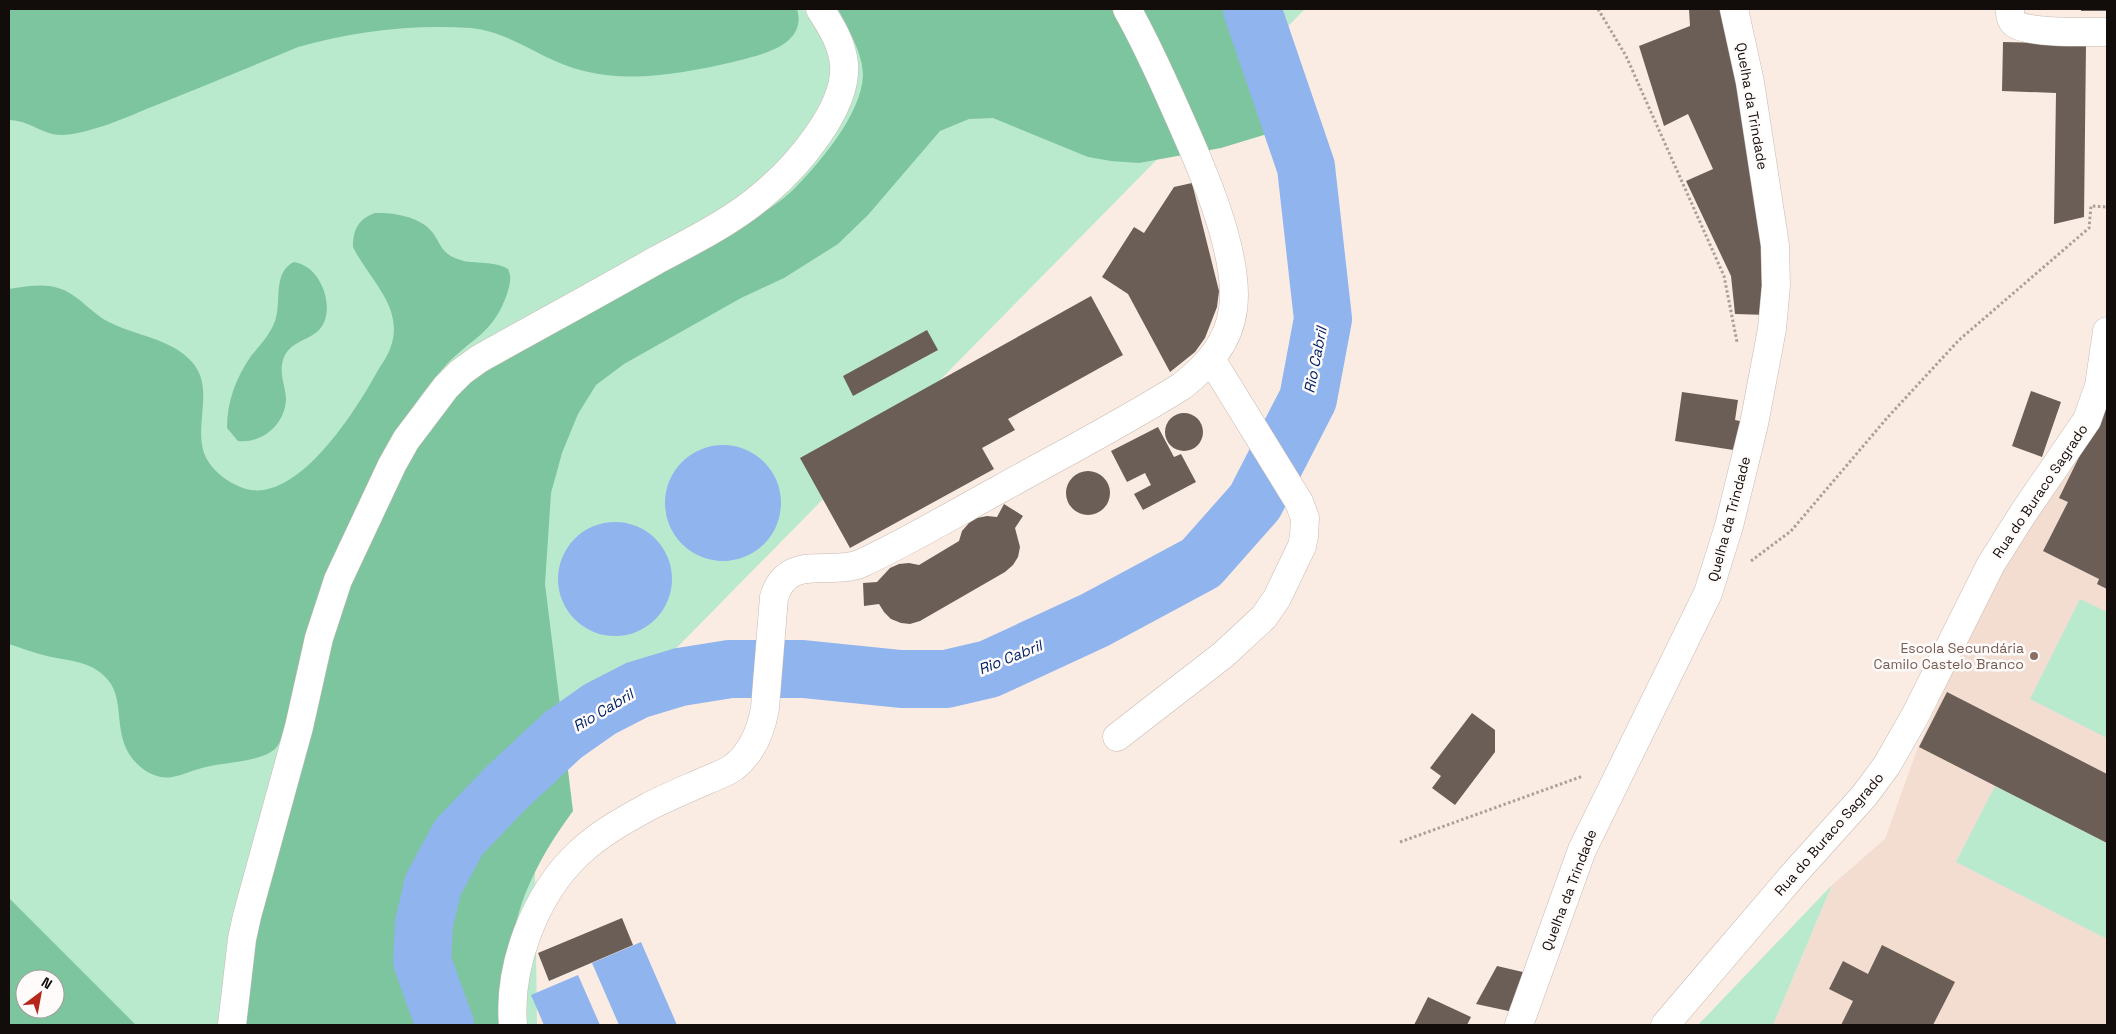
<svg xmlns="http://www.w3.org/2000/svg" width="2116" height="1034" viewBox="0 0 2116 1034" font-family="'Space Grotesk',sans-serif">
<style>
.built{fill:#f3ddd1}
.green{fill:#b9eace;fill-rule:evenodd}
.forest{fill:#7dc59e;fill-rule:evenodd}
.water{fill:#90b4ee}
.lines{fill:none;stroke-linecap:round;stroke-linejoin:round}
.river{stroke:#90b4ee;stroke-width:58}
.building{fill:#6a5e57}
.minor-casing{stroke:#c8bab2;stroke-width:29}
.path{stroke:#aba099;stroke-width:3;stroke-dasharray:2.5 2.5;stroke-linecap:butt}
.minor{stroke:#fff;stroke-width:28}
.education-dot{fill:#8d6e63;stroke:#fefbfa;stroke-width:2}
.labels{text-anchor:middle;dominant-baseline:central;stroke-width:5;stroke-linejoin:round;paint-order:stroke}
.street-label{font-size:14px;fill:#120d0b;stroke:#fefbfa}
.education-label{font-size:14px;fill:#785e54;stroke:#fefbfa;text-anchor:end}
.water-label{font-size:15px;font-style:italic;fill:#002466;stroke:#fefbfa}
</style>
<rect width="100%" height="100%" fill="#faece3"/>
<!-- built -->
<path class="built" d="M2107,376V1025H1773L1832,885L1885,839L1918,747L2002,565Z"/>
<!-- green -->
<path class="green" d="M9,9H1302L1304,10L534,793L537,1025H9ZM25,979H55V1009H25Z
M2080,599L2107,612V738L2030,699Z
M1995,786L2107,843V939L1956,862Z
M1832,885L1773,1025H1698Z"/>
<!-- forest -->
<path class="forest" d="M9,9H797C808,46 759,55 733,62C685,73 632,83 584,71C544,62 512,32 471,28C412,24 354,31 298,47C250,67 202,87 154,106C127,117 92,133 63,135C44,136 29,120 9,120Z
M838,9H1281L1314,115L1280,130L1221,148L1139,163L1111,161L1088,157L993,118L969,119L940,131L868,215L838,244L784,278L741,298L624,364L596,385L578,414L562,453L551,493L545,584L573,811C545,849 521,891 513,938C507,967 505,996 501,1025H244L255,941L280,839L303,765L324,668L350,582L421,436L476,372L751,221C765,211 782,201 794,189C820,162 861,115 863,76C863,53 848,29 838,9Z
M375,213C393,212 422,217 433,233C440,243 442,253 455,258C472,266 491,259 508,269C512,278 510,284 507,294C493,334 473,337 447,364C440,372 433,380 427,388C408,412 395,438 382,465C367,497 352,528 338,559C324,587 310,615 304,646C300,666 288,738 275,749C260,762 226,762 206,767C195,769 184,775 172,777C162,779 151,775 143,769C108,742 128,704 108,680C93,661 69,661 47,656C34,653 22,648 9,644V289C24,287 42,283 58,288C79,294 91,314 111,323C137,336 172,339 192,362C215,388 194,423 204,453C209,467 223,479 236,485C291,515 355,412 377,372C381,365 387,357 390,349C406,308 369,280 353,247C353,230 358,219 375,213Z
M294,262C308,265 316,273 322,286C329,301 330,324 314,334C302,342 291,343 284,357C278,372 285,383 286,398C286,424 262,444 238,441L227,428C227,401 236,378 251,356C260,345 270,335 275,321C282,303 272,272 294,262Z
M9,898L136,1025H9ZM25,979H55V1009H25Z"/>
<!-- water -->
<path class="water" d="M665 503a58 58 0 1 1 116 0a58 58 0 1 1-116 0Z
M558 579a57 57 0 1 1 114 0a57 57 0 1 1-114 0Z
M641,942L677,1025H619L592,963Z
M578,975L600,1025H544L531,995Z"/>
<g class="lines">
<!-- river -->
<path class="river" d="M445,1025L422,961L424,924L433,885L459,837L507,787L563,735L600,709L637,690L680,677L730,669H803L901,679H946L989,669L1095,620L1201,563L1255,502L1308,399L1323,319L1306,167L1252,9"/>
</g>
<!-- building -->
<path class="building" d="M1689,9H1726L1753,151L1768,315L1735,314L1731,276L1686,181L1713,169L1688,114L1664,126L1639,46L1690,26Z
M2081,9H2107V11H2081Z
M2003,42L2086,44L2084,217L2054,224L2056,93L2002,91Z
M1192,183L1219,291L1217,307L1205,338L1195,352L1170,372L1128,294L1102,277L1134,227L1144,233L1174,187Z
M1091,296L1123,355L1008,419L1015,430L982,448L994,469L850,548L800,458Z
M927,330L938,350L853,396L843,376Z
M2031,391L2061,402L2042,457L2012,446Z
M1682,392L1738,400L1735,420L1745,422L1740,451L1675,441Z
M2107,400V589L2097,584L2099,579L2043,551L2068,502L2059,498Z
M1165 432a19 19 0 1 1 38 0a19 19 0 1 1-38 0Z
M1158,427L1174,457L1181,454L1196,482L1143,510L1134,494L1151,485L1145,473L1127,482L1111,451Z
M1066 493a22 22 0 1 1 44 0a22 22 0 1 1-44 0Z
M1004,504L1023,516L1015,528L1020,547L1018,557L1013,565L1005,572L920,621L910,624L901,623L891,619L884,612L879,604L864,606L863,583L877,582L890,568L899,564L909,563L919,565L959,541L962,531L969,523L977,518L987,516L997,517Z
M1947,692L2107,774V843L1919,747Z
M1472,713L1495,730V752L1455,805L1432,788L1441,776L1430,768Z
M622,918L633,945L549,981L538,953Z
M1882,945L1955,982L1933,1025H1841L1853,1001L1829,989L1843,961L1868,974Z
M1497,966L1531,974L1518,1013L1476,1004Z
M1428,997L1471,1017L1467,1025H1414Z"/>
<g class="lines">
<defs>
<path id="minor" d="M2010,9C2010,14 2010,19 2014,23C2025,34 2090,32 2107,32
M1117,737L1223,655L1264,617L1277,598L1302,546L1304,536L1305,518L1299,502L1211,359
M232,1025L242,939L247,916L299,727L319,638L338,580L392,465L406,440L446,387L461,372L479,359C538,326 597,294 655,261C692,241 733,221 765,193C796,167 848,108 844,64C842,43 831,26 820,9
M513,1025C508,966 535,894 579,853C599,834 624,820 648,807C667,797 687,789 707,780C716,776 726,773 734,767C753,752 761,731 765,708L774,597C788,552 831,577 862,563C909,541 954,514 1000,489C1061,455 1123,423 1182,386C1207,366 1229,343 1233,309C1241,253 1198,159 1175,108C1160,74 1145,41 1127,9
M1519,1025L1582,850L1708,593L1729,526L1754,424L1772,329L1776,286L1775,245L1750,82L1734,9
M1665,1025L1793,875L1864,796L1887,765L1915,716L1991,564L2024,512L2087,420L2099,386L2107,331"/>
</defs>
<!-- minor casing -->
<use href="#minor" class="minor-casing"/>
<!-- path -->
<path class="path" d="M1598,9L1626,56L1724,276L1737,342
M1751,561L1791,531L1887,418L1959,340L2089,228L2091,206L2107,207
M1400,842L1583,776"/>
<!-- minor -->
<use href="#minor" class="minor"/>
</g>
<!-- markers -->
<circle class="education-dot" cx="2034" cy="656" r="5"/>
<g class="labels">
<!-- street labels -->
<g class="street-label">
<text transform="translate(1752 106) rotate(80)">Quelha da Trindade</text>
<text transform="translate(2040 491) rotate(-56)">Rua do Buraco Sagrado</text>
<text transform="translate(1729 519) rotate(-75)">Quelha da Trindade</text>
<text transform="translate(1829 834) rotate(-49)">Rua do Buraco Sagrado</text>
<text transform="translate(1569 890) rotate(-69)">Quelha da Trindade</text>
</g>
<!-- education labels -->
<g class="education-label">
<text x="2024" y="648">Escola Secundária<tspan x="2024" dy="16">Camilo Castelo Branco</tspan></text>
</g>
<!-- water labels -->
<g class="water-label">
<text transform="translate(1315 360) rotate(-79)">Rio Cabril</text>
<text transform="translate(1010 657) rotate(-22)">Rio Cabril</text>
<text transform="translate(603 710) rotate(-31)">Rio Cabril</text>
</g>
</g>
<!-- border -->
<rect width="2116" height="1034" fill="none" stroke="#120d0b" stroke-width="20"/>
<!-- north arrow -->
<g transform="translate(40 994) rotate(32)"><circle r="24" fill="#fefbfa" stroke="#a09c9a"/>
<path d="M0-4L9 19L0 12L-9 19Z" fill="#b52719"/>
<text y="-8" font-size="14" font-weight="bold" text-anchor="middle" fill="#120d0b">N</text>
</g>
</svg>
